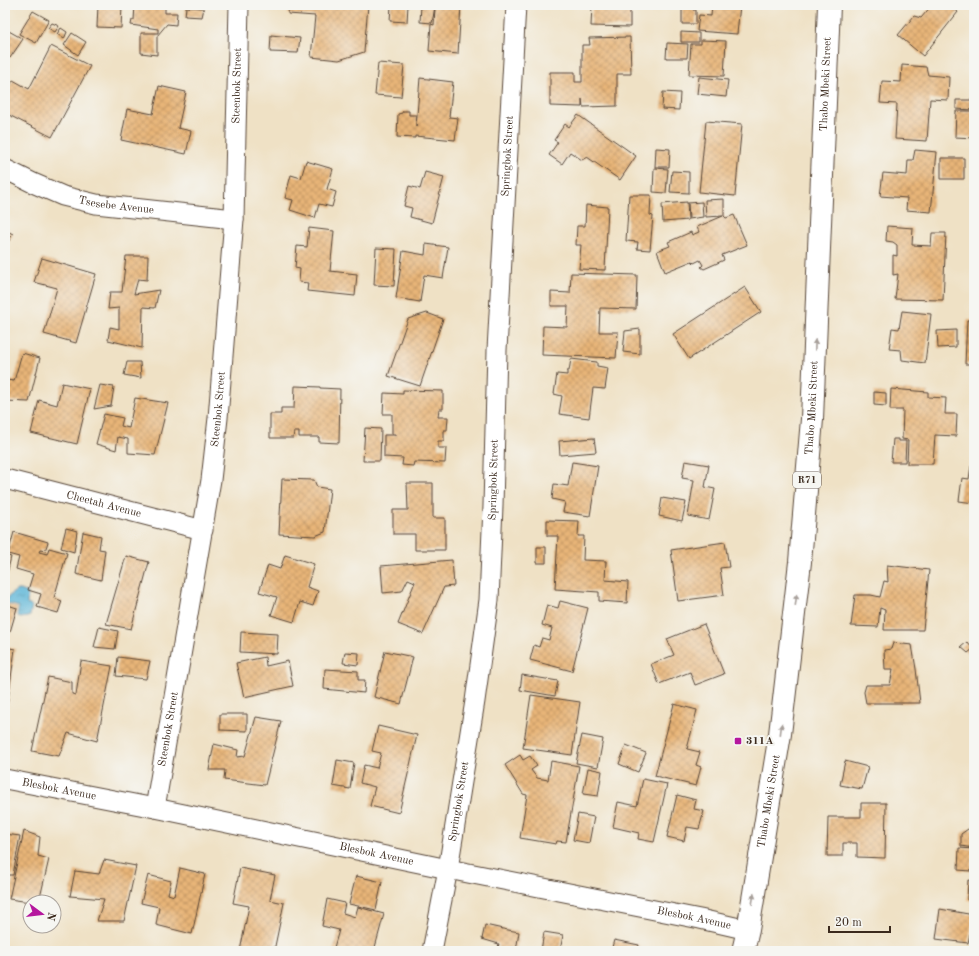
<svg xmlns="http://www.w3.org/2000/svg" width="979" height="956" viewBox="0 0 979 956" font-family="'Old Standard TT',serif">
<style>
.water{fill:url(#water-ripples);stroke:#4a6f7a}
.building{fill:url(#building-cross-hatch)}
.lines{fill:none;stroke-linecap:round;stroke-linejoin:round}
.street-casing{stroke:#564537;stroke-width:21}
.primary-casing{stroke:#564537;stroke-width:24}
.street{stroke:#fff;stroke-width:19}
.primary{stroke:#fff;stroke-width:22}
.oneway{fill:#a79f9a}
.poi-dot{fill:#b5179e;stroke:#f6f6f2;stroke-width:1.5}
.labels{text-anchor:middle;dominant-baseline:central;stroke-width:4;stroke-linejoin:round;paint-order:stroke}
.shield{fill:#f6f6f2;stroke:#73675e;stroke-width:1}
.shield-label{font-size:10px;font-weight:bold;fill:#3b2a1e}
.street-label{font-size:11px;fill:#3b2a1e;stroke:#f6f6f2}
.poi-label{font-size:11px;font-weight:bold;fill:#3b2a1e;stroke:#f6f6f2;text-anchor:start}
</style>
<defs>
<pattern id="water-ripples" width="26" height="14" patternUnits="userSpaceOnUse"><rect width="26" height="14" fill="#59b4d7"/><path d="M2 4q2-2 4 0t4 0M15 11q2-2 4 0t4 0" fill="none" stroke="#4b93ae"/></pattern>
<pattern id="building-cross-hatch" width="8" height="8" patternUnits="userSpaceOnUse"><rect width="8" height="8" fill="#e8b578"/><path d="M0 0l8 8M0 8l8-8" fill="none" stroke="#bd9362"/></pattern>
</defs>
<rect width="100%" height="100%" fill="#f6f6f2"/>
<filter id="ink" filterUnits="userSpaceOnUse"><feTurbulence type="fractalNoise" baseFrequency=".025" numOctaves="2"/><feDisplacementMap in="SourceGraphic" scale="8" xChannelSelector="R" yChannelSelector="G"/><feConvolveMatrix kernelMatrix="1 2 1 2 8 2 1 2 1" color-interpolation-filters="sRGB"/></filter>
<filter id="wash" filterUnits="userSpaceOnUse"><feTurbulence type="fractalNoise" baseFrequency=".012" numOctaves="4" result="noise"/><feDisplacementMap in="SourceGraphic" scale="16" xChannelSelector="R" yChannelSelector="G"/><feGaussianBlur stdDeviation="0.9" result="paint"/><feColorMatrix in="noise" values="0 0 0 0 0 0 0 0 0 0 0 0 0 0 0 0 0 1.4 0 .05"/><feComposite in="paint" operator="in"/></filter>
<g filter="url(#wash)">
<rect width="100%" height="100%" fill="#efe1c5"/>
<!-- water -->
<path class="water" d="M17,590H21L28,593L27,604L32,606L30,616L27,617L20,618L17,614L19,607L5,603C8,596 11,594 17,590Z"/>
<g id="blocks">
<!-- building -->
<path class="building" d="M98,5H122L121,28L97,27Z
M135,5H165V13H177L176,25L167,24L157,36V55L141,53V33H158V29L131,25L132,20H134Z
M289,5H368L364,52L339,60L311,57L315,16L288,14Z
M391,5H408L407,22L390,21Z
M421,5H461L458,54L429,51L431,24L434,25L435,7L432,23L420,22Z
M592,5H630V27L591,26Z
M712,5H740L737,34L697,31L699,15L711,16Z
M932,5H950L958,12L923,56L898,35L914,16L921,18Z
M682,6H693V10H696V24H682Z
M186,7L204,8L202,17L185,16Z
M33,11L49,20L36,43L19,34Z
M52,23L59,26L55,32L48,28Z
M61,28L67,32L64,39L57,34Z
M7,30L23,39L10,58L5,55V33Z
M681,32L699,33V42H681Z
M72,33L86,42L78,55L64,45Z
M271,35L300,38L298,53L270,52Z
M630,37L631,74H617V106L583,107L582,99V107L550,106V72H575V82H582V45H590L589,38Z
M701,40L726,41L724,76L689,75L691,44H701Z
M667,43L688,44L687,58H666Z
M51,46L90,66L52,137L5,113V94L13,80L29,89Z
M378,63L404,65L401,97L375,95Z
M902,65L926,67L928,75L949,77L948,100L930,99L927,141L895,139L897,104L880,103L882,81L901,82Z
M699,77L728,80L726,97L697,94Z
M420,78L453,82L449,117L458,118L455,140L415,136V138L397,137L398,114L402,113L403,111H409V115H416V127Z
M159,86L186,92L178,128L191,131L186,154L121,140L127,109L153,114Z
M663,92L680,93L679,110L662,109Z
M956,100H974V110L956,109Z
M956,111H974V138L955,137Z
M578,115L636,156L620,180L587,157L582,160L570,152L562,164L549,155L558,142L554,140L565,124L569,127Z
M706,121L742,124L735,196L699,192Z
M656,148L670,149L669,167H655Z
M915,150L937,152L931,212L906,210L907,198L880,196L883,173L907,175L908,160H913Z
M941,158H964V179H941Z
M306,161L333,169L327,189L336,192L332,207L319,204L315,218L290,210L293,200L285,198L291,175L301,178Z
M654,168L668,169L666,193L653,192Z
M672,171L689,172V193L670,192Z
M425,172L444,177L432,223L410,217L412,208L404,206L409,186L420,189Z
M629,195H651L650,215L653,216L650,250L637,249L638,242L626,241Z
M724,199V216L726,218L734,215L747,245L722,255L724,260L704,269L701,267L703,265L700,260L694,263L692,261L665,272L657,251L670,246L668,242L691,232L692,235L699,232L697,227L723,216L706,217L705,200Z
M687,202L688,220L663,222L662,204Z
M702,202L703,217L689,219L688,203Z
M586,205L608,207L605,270L579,269L581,245H576L577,226H585Z
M887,226L913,228L912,245L931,246L932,233H946L943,300L895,299L898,274L893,275V255L897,256V245L893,242L886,241Z
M309,228L334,231L330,271L357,274L355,296L307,291L308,283L299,282L300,269L295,268L297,246L307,247Z
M5,230L13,234L5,247Z
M426,244L448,247L443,278L424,275L420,302L396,298L403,251L425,255Z
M376,248L396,249L394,286L374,285Z
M126,256H148L147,280L138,279L134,294L159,290L155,308L143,307L142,348L108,340L110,327L119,329V308L108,309L110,292H122Z
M42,258L96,274L76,343L44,334L57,288L34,282Z
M571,273L637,275L636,309L600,308L599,332H618L616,358L542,355L543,326L567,327L568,306H551V292L570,293Z
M745,287L761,312L689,359L673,334Z
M902,311L931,314L925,363L902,360L901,350L889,349L892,328L899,329Z
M427,313L443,319L420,386L388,376L408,319Z
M967,320H974V364H965Z
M640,329V354L623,352L625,331Z
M956,330V347L938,348L937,331Z
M22,353L40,358L29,402L5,401L6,380L14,381Z
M571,359L597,362V366L608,368L605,389L593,388L589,418L559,414L562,396L554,394L557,374L567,375V371H569Z
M127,362H140L141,378L124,375Z
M62,383L90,389L77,444L31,433L39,400L57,405Z
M100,385L114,387L111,406L94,409Z
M295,386L320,387V388L340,389L339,443L319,442V437H299V432H294L293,438H270V414H281V408H294Z
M891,389L928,392V397L946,398L945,414H957L956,436L935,435L933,464H907L908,440L902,439L903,410H890Z
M403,390L443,391V409H439L438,417H448L447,430H444V441H438V448H446L445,463L414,462L413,466L402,465L403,458L384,457V435H396V434H392V414H383L384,393L403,394Z
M874,392L886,393V406L874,405Z
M135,398L168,403L155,455L128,453V439L118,437L116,450L96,444L104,414L123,418L121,426L129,428Z
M365,428L381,429L380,461H363Z
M594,438L596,452L560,455L559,441Z
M893,439H898V441H906L905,462H891Z
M685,461L709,465L705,487L715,489L709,520L688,516L694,480L682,478Z
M572,462L598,466L590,516L563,512L565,502L552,499L554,484L568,486Z
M971,466H974V503L959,501L962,478L969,479Z
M282,479L314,480L317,487L330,489L325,532L315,536L279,534Z
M407,483H433V518H445V550H415V534H393V510H408Z
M662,498L686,502L682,521L659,516Z
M547,520L579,521L578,536H584L583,560L606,561L605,580L628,582L627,603L599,601V592L555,589L558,536H547Z
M66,528L77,531L74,552L61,548Z
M14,532L48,542L45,551L40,550L39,552L47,554L49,548L67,553L54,598L62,601L58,613L37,607L41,594L28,590L33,574L16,569L19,557L8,554Z
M83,532L101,536L99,549L105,550L101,580L76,574Z
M725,542L729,567L720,568L724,595L678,601L671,550Z
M537,547H546V563H537Z
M5,555L11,557L6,578H5Z
M285,555L314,564L307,587L318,591L313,606L300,602L294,622L271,615L277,597L259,592L268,565L280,569Z
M126,556L149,562L131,629L106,624Z
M452,560L454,586L444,587L423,634L398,624L415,582L408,579L402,591L383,593L381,566Z
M887,565L929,570L923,630H884L885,610L880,608L878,627L851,626L855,595H871L880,597L884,581L888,582Z
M560,601L588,608L572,671L530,660L534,645L539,647L542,638L549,640L552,628L542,625L547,605L558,608Z
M5,604L17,608L10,632L5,630Z
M704,624L724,674L695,685L690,672L659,684L651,664L674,655L667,639Z
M99,627L118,631L115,649L94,647Z
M241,632L278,634L277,654L240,652Z
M967,642L973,649L968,653L961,647Z
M893,643L912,645L916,669L920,703H866L864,692L866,685H890L893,669H885L884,650L891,649Z
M5,647L15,649L6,714H5Z
M385,651L413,657L401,704L374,697Z
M345,652L359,653L358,665L343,663Z
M118,657L150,661L146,679L116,676Z
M265,657L266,666L288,661L293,686L244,697L236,663Z
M81,661L112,666L97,741L68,733L59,756L32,751L48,677L72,682V694L76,695Z
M325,669L358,671V680H365L364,693L324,689Z
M522,675L558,681L555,696L520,690Z
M531,695L580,702L572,755L523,748Z
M674,704L697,710L687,749L700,752L696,765L701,767L696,786L655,776Z
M220,714H247V731L220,730Z
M256,717L281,721L265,785L224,780L225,770H209L214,744L238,750L237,757L245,756Z
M378,726L417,735L399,813L370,806L375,787L360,783L364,765L377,768L381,753L372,751Z
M582,735L603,739L598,767L576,763Z
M626,745L646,753L638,772L619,764Z
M520,755L523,760L530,756L537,766L531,770L537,778L548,780L551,761L579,766L566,842L557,841L556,844L520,838L527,795L523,794L505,765Z
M337,760L354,763L350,789L333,786Z
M845,761L868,767L862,789L840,785Z
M588,768L602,771L598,796L583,794Z
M643,779L667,784L654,842L638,839L639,833L613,827L618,802L637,806Z
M677,795L696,800L694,809L704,811L699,829L687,827L684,841L667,837Z
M861,803H886L885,858L857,857V843H843V856H827L828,817H861Z
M578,814L594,817L589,843L573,840Z
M968,829L974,830V848L961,846V834Z
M24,831L40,837L38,856L49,859L39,902H30L9,899Z
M5,834L20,836L13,875H5Z
M959,848L973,849L971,871L958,870Z
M104,860L136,866L124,921H97L104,899L70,896L75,871L99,874Z
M180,868L205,874L192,934L156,925L159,907L141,903L148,875L171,881L168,894L174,896Z
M240,868L275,875L270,900L284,903L274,951H240L249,906L233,903Z
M356,876L382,882L376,910L349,904Z
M968,880L974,881V901L967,900Z
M327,899L345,903L343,913L355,917L358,907L384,914L374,951H333L339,930L322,926Z
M940,909L974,915L968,943L936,939Z
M485,925L503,929L519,932L516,951H497L499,944L482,939Z
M544,932L563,935L560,951H541Z
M614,940L639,945L637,951H611Z"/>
</g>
</g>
<g filter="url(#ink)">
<use href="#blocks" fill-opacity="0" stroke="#564537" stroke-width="1"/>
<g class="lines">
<defs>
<g id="street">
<path id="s1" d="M5,169L33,183L63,196L96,204L234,219"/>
<path id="s2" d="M5,479L203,530"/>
<path id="s3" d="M5,779L155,808L448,869L700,919L748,930"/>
<path id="s4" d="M155,808L211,480L218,418L234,219L239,5"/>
<path id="s5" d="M432,951L448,869L475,701L489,600L493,506L497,350L516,5"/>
</g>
<g id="primary">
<path id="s6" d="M743,951L748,930L780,734L800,562L812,419L829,5"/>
</g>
</defs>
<!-- street casing -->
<use href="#street" class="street-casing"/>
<!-- primary casing -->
<use href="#primary" class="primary-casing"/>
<!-- street -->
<use href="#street" class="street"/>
<!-- primary -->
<use href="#primary" class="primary"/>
</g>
<!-- one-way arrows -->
<defs><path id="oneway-solid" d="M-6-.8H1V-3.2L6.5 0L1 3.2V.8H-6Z"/></defs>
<g class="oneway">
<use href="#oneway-solid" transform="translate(815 345) rotate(-88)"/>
<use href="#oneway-solid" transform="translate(796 600) rotate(-83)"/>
<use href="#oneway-solid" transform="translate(781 729) rotate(-83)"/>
<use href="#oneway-solid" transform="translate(753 899) rotate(-81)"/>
</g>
</g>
<!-- markers -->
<rect class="poi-dot" x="734" y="737" width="8" height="8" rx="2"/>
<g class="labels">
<!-- shield labels -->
<rect class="shield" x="793" y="472" width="28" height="16" rx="3"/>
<g class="shield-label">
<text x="807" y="480">R71</text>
</g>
<!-- street labels -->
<g class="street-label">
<text stroke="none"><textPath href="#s6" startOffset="872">Thabo Mbeki Street</textPath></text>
<text stroke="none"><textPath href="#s4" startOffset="728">Steenbok Street</textPath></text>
<text stroke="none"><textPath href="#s5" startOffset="800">Springbok Street</textPath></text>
<text stroke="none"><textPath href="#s1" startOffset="118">Tsesebe Avenue</textPath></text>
<text stroke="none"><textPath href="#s6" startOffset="548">Thabo Mbeki Street</textPath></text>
<text stroke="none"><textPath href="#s4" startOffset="404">Steenbok Street</textPath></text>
<text stroke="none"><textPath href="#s5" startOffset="476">Springbok Street</textPath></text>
<text stroke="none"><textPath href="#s2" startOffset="102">Cheetah Avenue</textPath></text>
<text stroke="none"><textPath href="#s4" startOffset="80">Steenbok Street</textPath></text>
<text stroke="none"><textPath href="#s3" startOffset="55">Blesbok Avenue</textPath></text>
<text stroke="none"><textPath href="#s5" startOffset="152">Springbok Street</textPath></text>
<text stroke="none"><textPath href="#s6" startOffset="152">Thabo Mbeki Street</textPath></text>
<text stroke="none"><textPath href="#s3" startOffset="379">Blesbok Avenue</textPath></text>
<text stroke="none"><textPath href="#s3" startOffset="703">Blesbok Avenue</textPath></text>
</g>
<!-- poi labels -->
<g class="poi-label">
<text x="746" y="741">311A</text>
</g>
</g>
<!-- margin -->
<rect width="979" height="956" fill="none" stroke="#f6f6f2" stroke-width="20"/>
<!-- north arrow -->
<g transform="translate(42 914) rotate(105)"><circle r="19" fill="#f6f6f2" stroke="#aba49d"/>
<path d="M0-3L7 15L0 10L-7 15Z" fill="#b5179e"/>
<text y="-6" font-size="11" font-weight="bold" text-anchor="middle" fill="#3b2a1e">N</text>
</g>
<!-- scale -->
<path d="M829 926v6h61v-6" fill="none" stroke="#3b2a1e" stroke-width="2"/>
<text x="835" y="926" font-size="12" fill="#3b2a1e" stroke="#f6f6f2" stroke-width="3" paint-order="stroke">20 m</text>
</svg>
